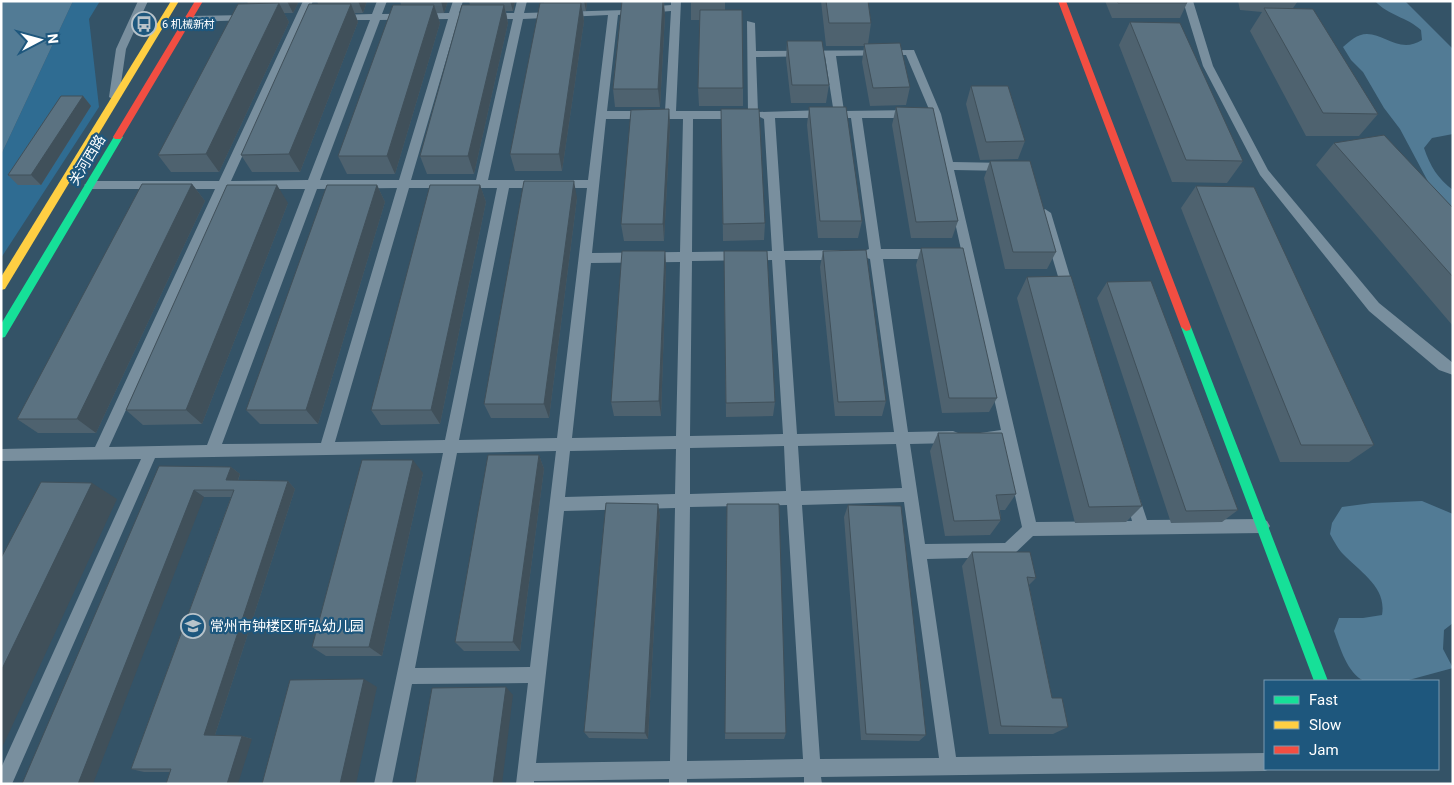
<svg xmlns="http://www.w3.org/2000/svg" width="1454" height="785" viewBox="0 0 1454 785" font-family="Roboto,'Noto Sans SC',sans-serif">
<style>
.green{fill:#2f6c92}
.water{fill:#527b95}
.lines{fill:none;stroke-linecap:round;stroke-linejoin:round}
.lane{fill:#798f9e;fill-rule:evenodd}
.fast{fill:#16e098;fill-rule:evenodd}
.slow{fill:#ffcf43;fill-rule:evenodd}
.jam{fill:#f24e42;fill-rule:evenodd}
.wall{fill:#4e626f}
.shaded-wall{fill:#40505a}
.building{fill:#5b7281;stroke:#40505a}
.labels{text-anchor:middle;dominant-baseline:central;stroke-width:4.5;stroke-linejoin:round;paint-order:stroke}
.far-poi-label{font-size:11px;fill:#fff;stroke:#1e577d;text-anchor:start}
.street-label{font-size:14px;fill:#fff;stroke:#1e577d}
.poi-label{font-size:14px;fill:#fff;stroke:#1e577d;text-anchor:start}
</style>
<rect width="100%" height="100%" fill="#345367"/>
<!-- green -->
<path class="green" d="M73,1H100L89,19L99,107L1,258V155Z"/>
<!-- water -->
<path class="water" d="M1,1H73L1,155Z
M1375,1H1405L1453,49V134L1432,138L1424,148C1430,166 1438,179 1453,190V235L1432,189L1400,129L1384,108L1363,72L1351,60L1343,47C1350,41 1357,34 1367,34C1385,34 1400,54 1422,40L1421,30C1407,17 1389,16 1375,1Z
M1422,501L1453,514V623L1444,630L1443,649L1453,668L1405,681H1364C1347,673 1340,647 1334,631L1339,618H1363L1382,615C1387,587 1360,572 1343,554C1338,549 1334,541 1330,534L1332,523L1342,507L1372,503Z"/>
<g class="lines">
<!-- lane -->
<path class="lane" d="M138,1H148L126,49L119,97L114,100L109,97L116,49Z
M303,1H313L231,181L308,180L370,20H339L334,17L336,15L372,14L377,1H387L382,14L449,13L453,1H463L459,13H514L517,1H527L524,13L625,10V14L618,15L607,111H665L671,11L646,13L641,10L646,7L671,5V1H681L676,111H740L745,115L740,119H693L692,252L772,251L764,119L758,116L753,119L748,115L747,21L755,23L756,51L914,50L941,114L953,162L1007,163L1013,167L1007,171L954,170L1036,522L1132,521L1125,495L1127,490L1132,488L1137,490L1147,520L1262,519L1267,521L1270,526L1267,531L1262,533L1033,536L1013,555L1008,557L927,559L956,757L1265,753V769H1270L1265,771L821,777L822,784H804V777L687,779V784H669V779L534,781V784H516L528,683L412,684L392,784H374L443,453L155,458L12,784H1V768L141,459L1,461V449L95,447L215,189H90L84,185L90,181H219ZM608,15L588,180H488L523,19ZM448,19L399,180H320L380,20ZM458,19H513L476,180H411ZM906,55L931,114L1001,430L980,433L978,437L980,441L1003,442L1022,527L1005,543L925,544L910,444L953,443L958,441L960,437L958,433L953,431L908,432L883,259H937L943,254L937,249H881L862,118H913L918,114L913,110L844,111L836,56ZM825,56L834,114L839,118H851L869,249L864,251L862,254L864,257L870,259L894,432L797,434L785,260H839L845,255L839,250L784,251L775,118H825L830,114L825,110L758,112L756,57ZM606,119H683L680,252L592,253ZM397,188L321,443L222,444L317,189ZM409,188H497L445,440L335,442ZM509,188H587L557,438L459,440ZM227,189H305L207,445L109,447ZM772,260L783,434L690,436L692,261ZM680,262L676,436L572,438L591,263ZM896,444L902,488L801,491L798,446ZM784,446L786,491L690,494V448ZM676,449L675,494L565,497L570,451ZM556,451L530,667L415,668L457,453ZM904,502L939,758L820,759L802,505ZM787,505L803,759L687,761L690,507ZM675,508L670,761L536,763L564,511Z
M1183,1H1193L1213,66L1268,170L1379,303L1453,363V375L1439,370L1369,311L1260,175L1203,66Z
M248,15L251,16V20L188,22L183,19L188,16Z
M1045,209L1051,213L1075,293L1069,298L1063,293L1039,213Z"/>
<!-- fast -->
<path class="fast" d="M118,134L123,137L5,337L1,338V324L115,135Z
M1186,323L1191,327L1328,681H1314L1181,327Z"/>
<!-- slow -->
<path class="slow" d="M171,1H179L5,289L1,290V277Z"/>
<!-- jam -->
<path class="jam" d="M195,1H203L121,139H115L113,137Z
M1058,1H1066L1191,327L1190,330L1186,331L1181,327Z"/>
</g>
<!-- wall -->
<path class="wall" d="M247,1H299L293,13H284L289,22L219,172H171L158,155L248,4Z
M317,1H367L363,13H355L358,22L300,172H252L241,155L318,4Z
M400,1H448L444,13H437L440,23L395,174H347L338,156L401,5Z
M469,1H515L513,11H506L508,23L474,174H427L420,156L470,5Z
M544,1H587L586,11H583L584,21L562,171H515L510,154L544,3Z
M622,1H664L665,15L660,107H615L613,89Z
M691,1H725V10L743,88V106H699L698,88L700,20H691Z
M821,1H868L871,23L868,44L910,87L906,105L870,106L862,62L864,46H826Z
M1105,1H1186L1187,3L1180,18H1112Z
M1238,1H1298L1293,8L1378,114L1359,136H1306L1250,31L1262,12L1240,10Z
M1130,22L1243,161L1227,183L1172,182L1119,45Z
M787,41L829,85L826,103H791L786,59Z
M971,86L1025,141L1018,159L980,160L966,104Z
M83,96L91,106L41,185H18L8,175Z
M809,107L862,221L858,238H818L807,125Z
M896,107L958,221L952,238H911L892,125Z
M669,109L670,127L664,241H624L621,224Z
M721,109L765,223L764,240L723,241Z
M1334,143L1453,208V326L1316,165Z
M990,161L1056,252L1047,269H1005L984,178Z
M192,184L205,201L96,433H38L17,419Z
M377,185L385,202L318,424H260L246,410Z
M480,185L486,202L440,424L381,425L371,410Z
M1196,186L1374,445L1349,462H1280L1181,208Z
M577,198L549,418H491L484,404Z
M288,203L202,424L143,425L126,410Z
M921,248L997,398L989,412L942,413L916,265Z
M665,251L666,267L661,416H614L611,402Z
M724,251L775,402L773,416L726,417Z
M823,251L886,401L882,416H835L820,267Z
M1027,277L1142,506L1126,522L1075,523L1017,298Z
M1107,282L1238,510L1222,522L1171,523L1097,298Z
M938,433L1016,494L1005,510H1000L1001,520L990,535L945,536L930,451Z
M539,455L544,469L520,651H464L455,642Z
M159,466L231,467L240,474L238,481H288L295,489L215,735L242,736L252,739L170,772H144L131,769L231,497H204Z
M423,473L382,656H326L312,647Z
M658,504L660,516L648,739L589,738L584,732Z
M727,504L786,733L784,739H725Z
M848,505L926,735L919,741L861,740L844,517Z
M972,552L1036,578L1029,585L1052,698L1068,727L1053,734H989L962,566Z"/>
<!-- shaded-wall -->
<path class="shaded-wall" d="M287,1H299L293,13Z
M358,1H367L363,13Z
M441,1H448L444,13Z
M510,1H515L513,11Z
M584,1H587L586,11Z
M663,1L665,15L660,107L658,89Z
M279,3L289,22L219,172L206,154Z
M581,3L584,21L562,171L559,154Z
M351,4L358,22L300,172L289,154Z
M434,5L440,23L395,174L387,156Z
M504,5L508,23L474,174L468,156Z
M83,96L91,106L41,185L31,175Z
M669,109L670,127L664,241L663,224Z
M574,181L577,198L549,418L544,404Z
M192,184L205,201L96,433L77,419Z
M277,185L288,203L202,424L186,410Z
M377,185L385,202L318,424L306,410Z
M480,185L486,202L440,424L431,410Z
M665,251L666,267L661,416L659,401Z
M539,455L544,469L520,651L513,642Z
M413,460L423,473L382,656L369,647Z
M231,467L240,474L235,488L226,480Z
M288,481L295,489L214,738L204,735Z
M92,483L117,499L1,750V671Z
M194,490L204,497L93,784H78Z
M658,504L660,516L648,739L645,733Z
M364,679L377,687L356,784H340Z
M506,687L513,695L502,784H493Z
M242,736L252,739L238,784H227Z"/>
<!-- building -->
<path class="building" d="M622,1H663L658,89H613Z
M691,1H725L691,2Z
M826,1H868L871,23H829Z
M1117,1H1186L1187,3H1118Z
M279,3L206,154L158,155L238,4Z
M540,3H581L559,154H510Z
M309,4H351L289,154L241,155Z
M393,5H434L387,156H338Z
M462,5H504L468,156H420Z
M1264,8L1313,9L1378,114L1323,113Z
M700,10H742L743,88H698Z
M1130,22L1180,23L1243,161L1186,160Z
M787,41H822L829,85H792Z
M900,43L910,87L873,88L864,44Z
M971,86H1008L1025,141L986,142Z
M61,96H83L31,175H8Z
M809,107H846L862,221H820Z
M896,107L933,108L958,221L916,222Z
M669,109L663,224H621L631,110Z
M721,109H759L765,223L723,224Z
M1384,135L1453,208V277L1334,143Z
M990,161H1030L1056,252H1013Z
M524,181H574L544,404H484Z
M142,184H192L77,419H17Z
M227,185H277L186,410H126Z
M327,185H377L306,410H246Z
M430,185H480L431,410H371Z
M1196,186L1254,187L1374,445H1301Z
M921,248H963L997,398H949Z
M866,250L886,401L838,402L823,251Z
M622,251H665L659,401L611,402Z
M724,251H767L775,402L726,403Z
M1071,276L1142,506L1089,507L1027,277Z
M1151,281L1238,510L1186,511L1107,282Z
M938,433H1002L1016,494L996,495L1001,520L954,521Z
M488,455H539L513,642H455Z
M362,460H413L369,647H312Z
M159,466L231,467L226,480L288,481L204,735L242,736L227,784H166L171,769H131L234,490H194L78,784H22Z
M41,482L92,483L1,671V558Z
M606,503L658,504L645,733L584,732Z
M727,504H779L786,733H725Z
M848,505L901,506L926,735L866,734Z
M972,552H1030L1036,578L1027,577L1052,698H1062L1068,727L1001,726Z
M364,679L340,784H262L290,680Z
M506,687L493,784H415L432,688Z"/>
<!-- icons -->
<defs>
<symbol id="bus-ring" viewBox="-11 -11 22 22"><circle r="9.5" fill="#1e577d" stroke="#b8c3ca" stroke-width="1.5"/><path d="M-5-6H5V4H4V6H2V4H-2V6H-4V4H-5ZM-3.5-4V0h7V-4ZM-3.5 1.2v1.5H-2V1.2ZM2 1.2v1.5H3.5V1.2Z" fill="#b8c3ca"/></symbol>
<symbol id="school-ring" viewBox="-11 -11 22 22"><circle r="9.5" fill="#1e577d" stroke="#b8c3ca" stroke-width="1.5"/><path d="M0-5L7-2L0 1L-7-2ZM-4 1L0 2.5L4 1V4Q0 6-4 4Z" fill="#b8c3ca"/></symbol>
</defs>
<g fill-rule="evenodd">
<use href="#bus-ring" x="130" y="10" width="28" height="28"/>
<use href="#school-ring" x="179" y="612" width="28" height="28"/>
</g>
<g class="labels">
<!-- far-poi labels -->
<g class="far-poi-label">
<text x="162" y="24">6 机械新村</text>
</g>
<!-- street labels -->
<g class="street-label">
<text transform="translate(87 160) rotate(-59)">关河西路</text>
</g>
<!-- poi labels -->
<g class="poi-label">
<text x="210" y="626">常州市钟楼区昕弘幼儿园</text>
</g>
</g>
<!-- border -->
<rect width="1454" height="785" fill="none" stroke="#ffffff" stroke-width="5"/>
<!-- legend -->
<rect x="1264" y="680" width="175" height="90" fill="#1e577d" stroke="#789ab1"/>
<rect x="1274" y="696" width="25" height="8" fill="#16e098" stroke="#789ab1"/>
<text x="1309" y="705" font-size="15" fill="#ffffff">Fast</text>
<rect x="1274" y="721" width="25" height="8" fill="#ffcf43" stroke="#789ab1"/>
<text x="1309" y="730" font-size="15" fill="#ffffff">Slow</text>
<rect x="1274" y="746" width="25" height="8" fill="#f24e42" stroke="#789ab1"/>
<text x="1309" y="755" font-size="15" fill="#ffffff">Jam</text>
<!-- north arrow -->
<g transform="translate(40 40) rotate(84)" stroke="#1e577d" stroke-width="4" paint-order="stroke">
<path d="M0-4L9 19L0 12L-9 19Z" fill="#ffffff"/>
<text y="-8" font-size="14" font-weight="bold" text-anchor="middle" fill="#ffffff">N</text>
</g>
</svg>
